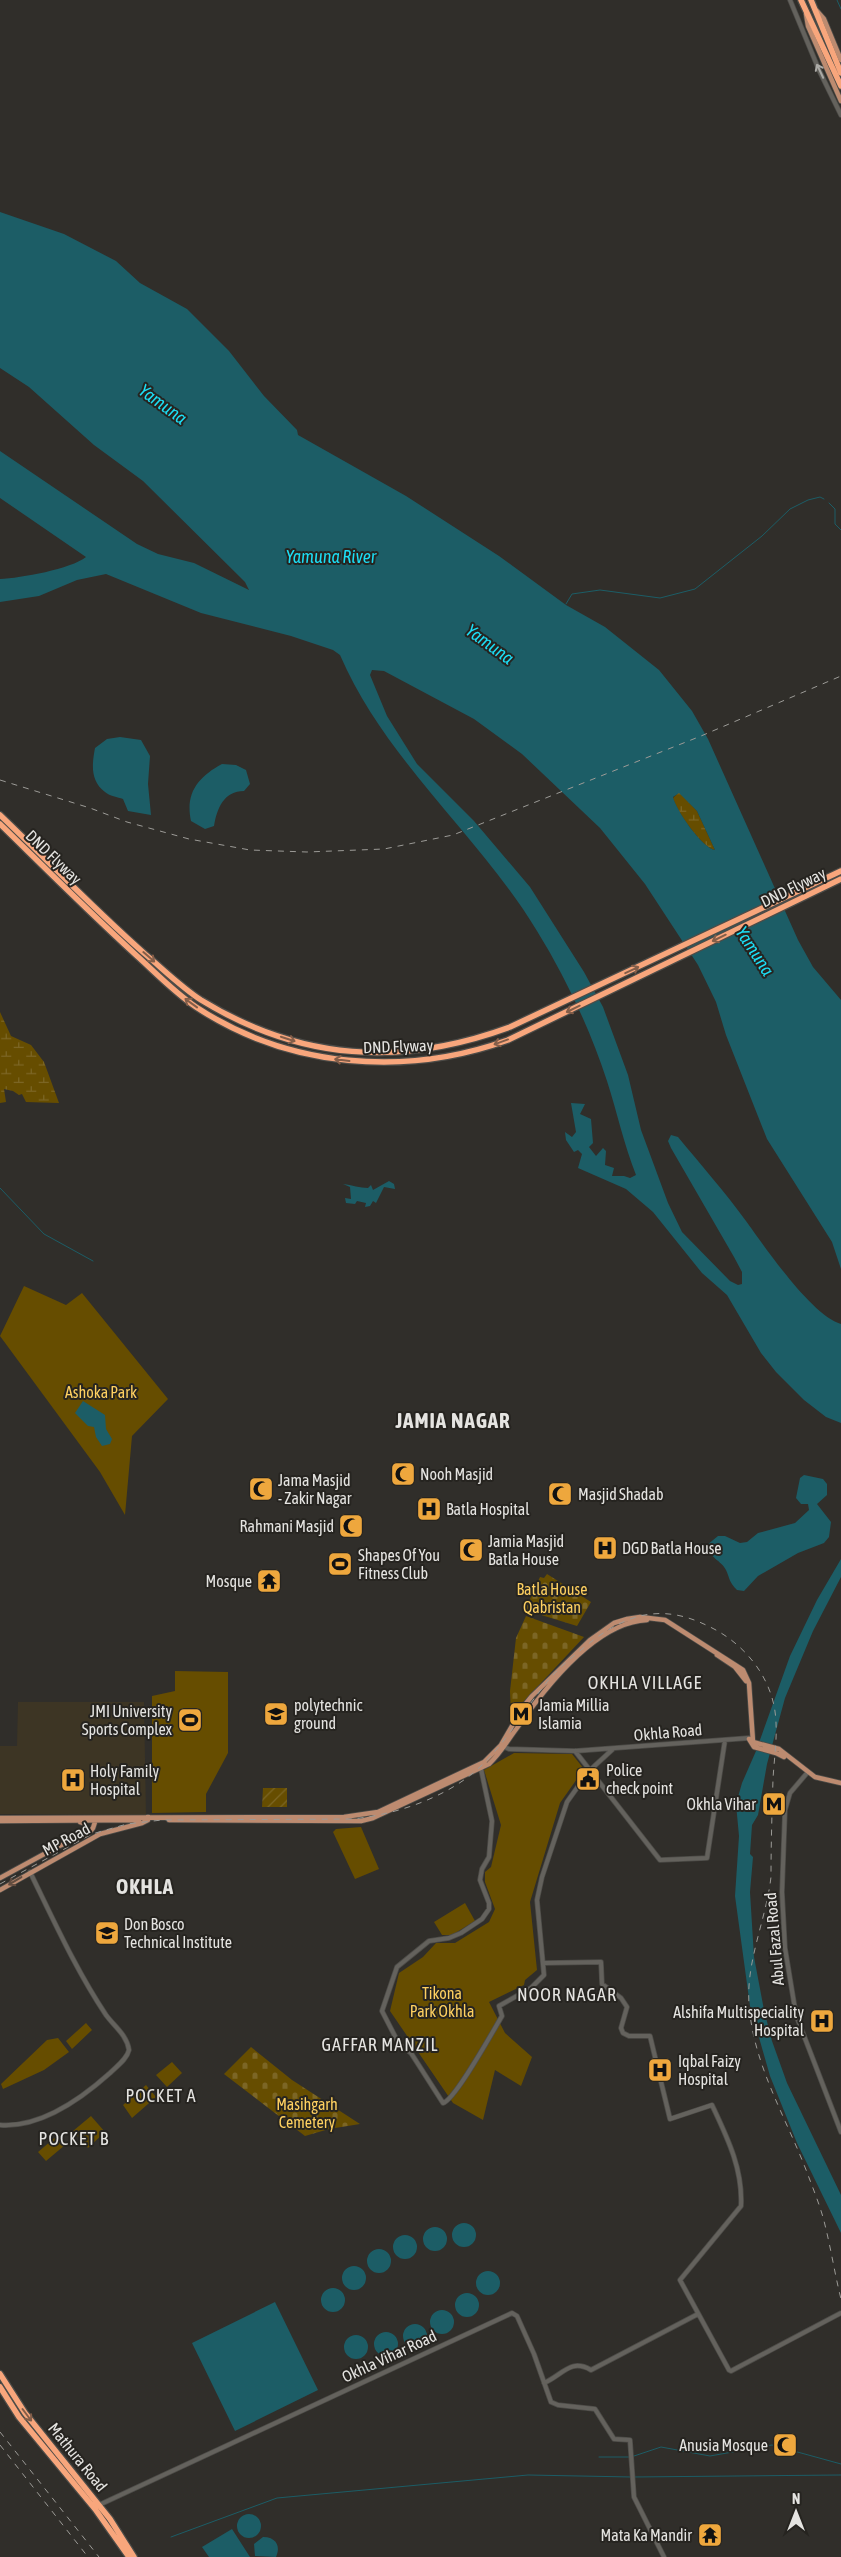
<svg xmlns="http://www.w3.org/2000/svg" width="841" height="2557" viewBox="0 0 841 2557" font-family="'Asap Condensed',sans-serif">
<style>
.medical{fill:#3d3524}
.wetland{fill:url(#wetland-marsh)}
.cemetery{fill:url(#cemetery-stones)}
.park{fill:#664d00}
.garden{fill:url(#garden-furrows)}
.water{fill:#1c5d66;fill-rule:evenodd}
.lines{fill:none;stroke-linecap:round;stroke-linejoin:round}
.stream{stroke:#1c5d66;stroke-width:1}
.minor-casing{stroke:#4d4c48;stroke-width:5.5}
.major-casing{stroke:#4d4c48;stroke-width:6}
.highway-casing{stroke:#4d4c48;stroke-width:8}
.minor{stroke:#64625d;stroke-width:4}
.major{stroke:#bd8b70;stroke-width:4.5}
.highway{stroke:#f8a67c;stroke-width:5.5}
.rail{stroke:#9c9b97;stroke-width:1;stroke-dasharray:6 6;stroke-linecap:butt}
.oneway{stroke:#abaaa6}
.oneway2{stroke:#845e49}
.oneway3{stroke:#624d40}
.labels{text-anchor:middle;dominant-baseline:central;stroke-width:4;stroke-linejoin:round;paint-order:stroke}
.street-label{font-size:16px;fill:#e5e4e1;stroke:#262420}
.park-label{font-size:16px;fill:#fed060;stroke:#262420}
.poi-label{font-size:16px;fill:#e5e4e1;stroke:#262420;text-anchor:start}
.water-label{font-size:18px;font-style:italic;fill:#1cdef5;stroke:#262420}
.neighbourhood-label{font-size:18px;letter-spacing:1px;fill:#e5e4e1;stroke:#262420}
.district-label{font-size:21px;font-weight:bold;letter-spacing:1px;fill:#e5e4e1;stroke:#262420}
</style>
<defs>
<pattern id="wetland-marsh" width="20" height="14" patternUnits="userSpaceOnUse" patternTransform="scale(1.25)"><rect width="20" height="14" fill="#664d00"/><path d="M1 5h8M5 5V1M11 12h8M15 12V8" fill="none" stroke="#7c6625"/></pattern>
<pattern id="cemetery-stones" width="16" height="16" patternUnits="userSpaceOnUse" patternTransform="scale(1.25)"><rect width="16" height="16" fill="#664d00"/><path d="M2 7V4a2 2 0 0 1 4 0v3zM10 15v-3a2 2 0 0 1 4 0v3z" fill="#7c6625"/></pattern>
<pattern id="garden-furrows" width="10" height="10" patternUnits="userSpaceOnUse" patternTransform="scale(1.25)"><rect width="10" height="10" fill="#664d00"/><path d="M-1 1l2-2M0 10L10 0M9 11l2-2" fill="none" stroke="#7c6625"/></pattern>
</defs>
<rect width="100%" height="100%" fill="#302e2a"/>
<!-- medical -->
<path class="medical" d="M18,1702H144L146,1815L0,1814V1746H17Z"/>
<!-- wetland -->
<path class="wetland" d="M679,792L697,811L715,850C702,848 676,810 673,798Z
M0,1012L11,1036L31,1045L44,1062L59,1103L26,1102L22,1094L19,1095L13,1091L4,1089L6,1102L0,1103Z"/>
<!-- cemetery -->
<path class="cemetery" d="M547,1574L591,1602L577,1626L525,1610L540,1577L544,1578Z
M526,1616L584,1637L511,1715L510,1691L516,1638Z
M251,2047L292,2080L360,2124L329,2129L305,2136L224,2074Z"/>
<!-- park -->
<path class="park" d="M24,1286L66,1305L82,1293L168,1399L132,1436L125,1515L100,1472L0,1336Z
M175,1671L228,1672V1753L206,1794V1812L152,1813V1696L175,1691Z
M514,1753L572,1754L584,1769L560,1803L530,1902L537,1970L525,1980L524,1985L489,2002L505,2033L532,2057L521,2086L495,2070L483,2120L453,2103L390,2011L399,1973L423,1957L436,1943H455L489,1922L495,1909L485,1882V1872L491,1867L501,1825L484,1770Z
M361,1827L379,1869L355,1879L333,1832L336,1829Z
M465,1903L475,1921L452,1935H442L434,1922Z
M86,2023L92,2030L72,2049L66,2041Z
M58,2038L69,2052L44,2070L3,2089L1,2084L47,2040Z
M172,2062L182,2073L167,2087L156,2075Z
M146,2085L156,2097L132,2118L123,2105Z
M91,2116L105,2132L88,2148L73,2131Z
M58,2135L65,2145L46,2161L38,2152Z"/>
<!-- garden -->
<path class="garden" d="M263,1788H287V1807H262Z"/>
<!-- water -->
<path class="water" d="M0,212L64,234L116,261L140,283L187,309L229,351L264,396L297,430L298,435L406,496L499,556L566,605L605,627L659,670L692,711L708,739L798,940L813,967L841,1000V1269L832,1242L767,1139L726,1035L716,1002L698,965L645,884L600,828L522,754L474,719L384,671L372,670L370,675L387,716L417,764L474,821L530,887L584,972L603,1007L628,1075L641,1130L668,1203L682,1232L730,1281L738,1285L742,1284V1272L734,1257L671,1148L668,1141L671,1135L678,1137C701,1165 725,1192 746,1221C765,1247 811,1315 841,1324V1423L826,1417L804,1400L776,1372L761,1353L727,1295L702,1273L653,1212L626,1189L578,1168L582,1154L578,1150L574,1152L566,1140L565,1132L572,1137L576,1132L571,1103L585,1104L580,1114L591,1119L593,1143L589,1147L596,1156L603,1148L606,1151L605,1165L614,1168L612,1176H624L630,1178L636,1175C624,1145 617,1112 607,1081C590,1029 566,978 537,931C478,834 386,761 340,655L333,650L291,636L201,613L106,574L77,580L39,596L0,602V579C21,578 71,569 86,557L0,498V451L137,544L158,554L194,563L249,590L245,582L143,481L94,445L29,387L0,368ZM679,793L697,811L715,850C702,848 676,810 673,797Z
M120,737L141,740L150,756L148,784L151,815L128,811L123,799C118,797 109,796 105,792C90,781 92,764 95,748L107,739Z
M222,764L236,765L246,770L250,784L244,791C224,791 217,808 214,826L205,829L191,821C185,793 198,777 222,764Z
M389,1181L394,1184L395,1189L384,1187L376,1203L373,1201L370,1206L365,1207L366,1203L357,1201L355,1204L346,1203L345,1198L351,1199L350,1187L343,1184C352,1185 360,1188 368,1188L371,1185L373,1190Z
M83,1401L105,1415L106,1429L112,1439L110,1444L102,1446L96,1437L94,1427L88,1426L75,1413Z
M804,1475L823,1479L827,1484V1495L817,1504L831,1522L829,1537L824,1543L798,1553L758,1576L744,1591L737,1590C729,1582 730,1579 726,1570C721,1560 709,1558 707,1545L718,1536H725L740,1543L747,1542L758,1533L795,1523L809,1510L808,1504H801L796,1498L800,1478Z
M841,1559V1577L813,1631L785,1698L767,1764L758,1815L752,1825L750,1854L753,1857L750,1892L754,1957L764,2010L772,2041L787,2083L841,2195V2233L797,2143L770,2076L750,2006L735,1896L739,1836L736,1804L742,1783L756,1751L790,1656L817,1600Z
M452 2235a12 12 0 1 1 24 0a12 12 0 1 1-24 0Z
M423 2239a12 12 0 1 1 24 0a12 12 0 1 1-24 0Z
M393 2247a12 12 0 1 1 24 0a12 12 0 1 1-24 0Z
M367 2261a12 12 0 1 1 24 0a12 12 0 1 1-24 0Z
M342 2278a12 12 0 1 1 24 0a12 12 0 1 1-24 0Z
M476 2283a12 12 0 1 1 24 0a12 12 0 1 1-24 0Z
M321 2300a12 12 0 1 1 24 0a12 12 0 1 1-24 0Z
M455 2305a12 12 0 1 1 24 0a12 12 0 1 1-24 0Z
M275,2302L318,2390L235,2431L192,2343Z
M430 2322a12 12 0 1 1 24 0a12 12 0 1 1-24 0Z
M403 2336a12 12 0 1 1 24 0a12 12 0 1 1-24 0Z
M374 2344a12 12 0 1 1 24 0a12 12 0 1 1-24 0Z
M344 2347a12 12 0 1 1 24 0a12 12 0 1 1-24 0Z
M237 2526a12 12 0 1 1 24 0a12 12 0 1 1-24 0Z
M232,2529L250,2557H209L202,2547Z
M263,2537C276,2537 281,2546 276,2557L255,2556L254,2544Z"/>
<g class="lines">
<!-- stream -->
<path class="stream" d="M837,0L841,9
M829,503L835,509V524L841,530
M566,604L572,594L600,590L660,598L695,589L762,536L790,509L808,500L820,497L824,499
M0,1188L44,1234L93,1261
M599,2457H631L661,2447L710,2456L772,2445L841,2464
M171,2537L277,2498L528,2475L632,2477L841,2475"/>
<defs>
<path id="minor" d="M790,0L819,70L841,115
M502,1746L509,1749L575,1751L749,1738
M575,1751L660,1860L707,1858L725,1740
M481,1769L492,1821L489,1857L482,1869L480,1880L489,1903V1909L482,1919L461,1933L449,1938L429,1941L397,1967L382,2011L399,2044L411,2053L443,2103C455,2100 493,2031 502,2016L499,2006L531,1988L544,1975L537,1900L542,1877L567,1802L589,1771L613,1749
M807,1773L790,1793L785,1810L782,1892L785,1948L796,2015L841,2132
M545,1963L601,1962L602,1984L621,1998L627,2007L621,2028L623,2033L629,2036H650L670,2119L712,2105C727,2137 743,2169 741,2206L680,2280L729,2370L731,2371L841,2313
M0,2125C40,2128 81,2099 110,2073C117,2066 127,2059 129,2050C127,2035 114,2026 106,2015C76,1970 54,1921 30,1872
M544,2383C563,2375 570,2358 591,2370L698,2314
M99,2505L512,2313L517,2316L534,2354L551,2402L558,2405L595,2409L614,2439L630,2440L634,2497L664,2557"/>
<path id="major" d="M817,11L824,19L841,60
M806,14L808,26L841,101
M717,1655L735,1667L746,1681
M749,1739L754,1747L776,1753L784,1757
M0,1818L344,1817L378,1812L484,1762L501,1745L523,1707L532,1696L590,1640L614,1623L627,1619L640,1617L665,1620L743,1670L749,1683L753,1742L779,1749L815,1777L841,1783
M169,1820L361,1821L373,1818L489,1764C501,1753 507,1741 517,1728C544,1689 595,1622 647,1620
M0,1821L139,1820
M80,1822L84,1823L86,1828L82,1835
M0,1878L57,1847L89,1833L93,1828L96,1819
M0,1890L100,1834L142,1823L148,1820V1817"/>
<path id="highway" d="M801,0L841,86
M811,0L841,73
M0,815C48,861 95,910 145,954C163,969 181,987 201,1000C301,1061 401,1067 510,1027L841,871
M0,824C45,868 90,913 136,955C156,973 174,992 196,1007C289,1068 405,1077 508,1040L841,879
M0,2374L25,2413L110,2519L134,2557
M0,2387L19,2417L95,2509L129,2557"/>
</defs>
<!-- minor casing -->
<use href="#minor" class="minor-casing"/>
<!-- major casing -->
<use href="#major" class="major-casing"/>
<!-- highway casing -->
<use href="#highway" class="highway-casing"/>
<!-- minor -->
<use href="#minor" class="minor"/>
<!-- major -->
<use href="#major" class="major"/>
<!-- highway -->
<use href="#highway" class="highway"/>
<!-- rail -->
<path class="rail" d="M0,780L90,808L127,822L189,839L250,850L307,852L384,849L453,835L701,736L841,676
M0,1884L92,1834L127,1824L162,1820L352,1819C392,1815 436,1801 468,1777C499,1754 519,1717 543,1687C553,1673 567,1661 581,1650C621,1616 658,1601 708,1626C745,1643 775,1680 776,1723C777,1741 774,1761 773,1779C772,1812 771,1845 771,1877C766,1920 746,1961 749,2004C753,2065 787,2119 808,2175C814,2191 821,2208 825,2225C831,2249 835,2275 841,2299
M0,2432L99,2557
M0,2445L88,2557"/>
</g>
<!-- one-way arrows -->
<defs><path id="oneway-shaft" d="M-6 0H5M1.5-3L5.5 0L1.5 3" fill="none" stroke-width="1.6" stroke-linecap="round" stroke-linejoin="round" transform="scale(1.25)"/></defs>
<use class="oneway" href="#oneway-shaft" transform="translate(820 71) rotate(-115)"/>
<g class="oneway2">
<use href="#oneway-shaft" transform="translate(719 938) rotate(154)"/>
<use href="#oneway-shaft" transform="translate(149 957) rotate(41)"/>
<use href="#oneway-shaft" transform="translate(632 970) rotate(-25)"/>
<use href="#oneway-shaft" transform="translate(191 1003) rotate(-144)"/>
<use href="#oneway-shaft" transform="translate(573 1009) rotate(154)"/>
<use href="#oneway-shaft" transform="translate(288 1039) rotate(18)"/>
<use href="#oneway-shaft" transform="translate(501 1042) rotate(160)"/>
<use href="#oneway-shaft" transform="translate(342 1060) rotate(-173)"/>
<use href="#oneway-shaft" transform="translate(27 2415) rotate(53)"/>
</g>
<use class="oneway3" href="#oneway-shaft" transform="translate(15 1881) rotate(149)"/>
<!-- icons -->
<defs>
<symbol id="mosque-square" viewBox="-11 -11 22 22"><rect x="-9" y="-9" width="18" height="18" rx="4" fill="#eea73d" stroke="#262420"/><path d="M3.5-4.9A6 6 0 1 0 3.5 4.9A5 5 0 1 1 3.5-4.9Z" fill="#111"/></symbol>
<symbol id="hospital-square" viewBox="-11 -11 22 22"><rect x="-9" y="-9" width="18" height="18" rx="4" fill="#eea73d" stroke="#262420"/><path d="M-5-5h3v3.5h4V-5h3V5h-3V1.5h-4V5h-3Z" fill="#111"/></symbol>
<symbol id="stadium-square" viewBox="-11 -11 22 22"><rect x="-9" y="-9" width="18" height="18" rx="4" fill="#eea73d" stroke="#262420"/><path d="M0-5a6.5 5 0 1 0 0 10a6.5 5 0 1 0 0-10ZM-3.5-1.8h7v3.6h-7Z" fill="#111"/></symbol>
<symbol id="temple-square" viewBox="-11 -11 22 22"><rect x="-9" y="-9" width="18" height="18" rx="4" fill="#eea73d" stroke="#262420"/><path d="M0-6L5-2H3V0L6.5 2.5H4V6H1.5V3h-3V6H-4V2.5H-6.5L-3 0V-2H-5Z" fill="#111"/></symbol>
<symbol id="university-square" viewBox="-11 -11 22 22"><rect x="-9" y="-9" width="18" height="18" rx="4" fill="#eea73d" stroke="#262420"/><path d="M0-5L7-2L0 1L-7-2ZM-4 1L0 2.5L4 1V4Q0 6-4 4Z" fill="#111"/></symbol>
<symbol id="metro-square" viewBox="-11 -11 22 22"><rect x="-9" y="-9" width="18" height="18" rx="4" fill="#eea73d" stroke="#262420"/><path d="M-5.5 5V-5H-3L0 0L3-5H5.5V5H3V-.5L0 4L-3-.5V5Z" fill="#111"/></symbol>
<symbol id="civic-square" viewBox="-11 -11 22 22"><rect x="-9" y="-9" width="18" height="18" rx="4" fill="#eea73d" stroke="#262420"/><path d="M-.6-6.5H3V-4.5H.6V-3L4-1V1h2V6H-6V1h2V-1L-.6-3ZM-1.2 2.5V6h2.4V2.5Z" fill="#111"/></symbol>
</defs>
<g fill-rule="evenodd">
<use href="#mosque-square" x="389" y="1460" width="28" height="28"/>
<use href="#mosque-square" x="247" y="1475" width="28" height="28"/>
<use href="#mosque-square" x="546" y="1480" width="28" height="28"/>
<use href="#hospital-square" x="415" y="1495" width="28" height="28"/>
<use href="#mosque-square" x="337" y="1512" width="28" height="28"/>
<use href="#hospital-square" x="591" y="1534" width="28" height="28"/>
<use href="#mosque-square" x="457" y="1536" width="28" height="28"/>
<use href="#stadium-square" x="326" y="1550" width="28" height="28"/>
<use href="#temple-square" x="255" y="1567" width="28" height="28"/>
<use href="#university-square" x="262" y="1700" width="28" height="28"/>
<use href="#metro-square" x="507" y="1700" width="28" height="28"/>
<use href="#stadium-square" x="176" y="1706" width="28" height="28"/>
<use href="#civic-square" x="574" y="1765" width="28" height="28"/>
<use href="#hospital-square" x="59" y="1766" width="28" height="28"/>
<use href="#metro-square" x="760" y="1790" width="28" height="28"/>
<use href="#university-square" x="93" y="1919" width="28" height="28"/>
<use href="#hospital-square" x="808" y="2007" width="28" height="28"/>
<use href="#hospital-square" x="646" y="2056" width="28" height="28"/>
<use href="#mosque-square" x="771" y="2431" width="28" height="28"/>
<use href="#temple-square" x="696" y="2521" width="28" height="28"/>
</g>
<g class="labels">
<!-- street labels -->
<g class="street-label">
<text transform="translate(54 857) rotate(44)">DND Flyway</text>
<text transform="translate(793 887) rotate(-26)">DND Flyway</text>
<text transform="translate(398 1046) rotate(-2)">DND Flyway</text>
<text transform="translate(668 1732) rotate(-5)">Okhla Road</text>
<text transform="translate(66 1839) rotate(-28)">MP Road</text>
<text transform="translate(774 1939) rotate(-95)">Abul Fazal Road</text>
<text transform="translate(389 2356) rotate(-25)">Okhla Vihar Road</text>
<text transform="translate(78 2457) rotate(51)">Mathura Road</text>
</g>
<!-- park labels -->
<g class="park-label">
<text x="101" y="1392">Ashoka Park</text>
<text x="552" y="1589">Batla House<tspan x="552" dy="18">Qabristan</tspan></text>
<text x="442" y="1993">Tikona<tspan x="442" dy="18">Park Okhla</tspan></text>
<text x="307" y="2104">Masihgarh<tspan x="307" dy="18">Cemetery</tspan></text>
</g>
<!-- poi labels -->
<g class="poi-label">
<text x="420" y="1474">Nooh Masjid</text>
<text x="278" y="1480">Jama Masjid<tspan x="278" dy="18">- Zakir Nagar</tspan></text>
<text x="578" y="1494">Masjid Shadab</text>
<text x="446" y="1509">Batla Hospital</text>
<text x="334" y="1526" text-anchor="end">Rahmani Masjid</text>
<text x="488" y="1541">Jamia Masjid<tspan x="488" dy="18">Batla House</tspan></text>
<text x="622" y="1548">DGD Batla House</text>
<text x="358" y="1555">Shapes Of You<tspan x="358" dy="18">Fitness Club</tspan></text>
<text x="252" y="1581" text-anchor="end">Mosque</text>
<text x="294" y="1705">polytechnic<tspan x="294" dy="18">ground</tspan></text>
<text x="538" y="1705">Jamia Millia<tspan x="538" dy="18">Islamia</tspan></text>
<text x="172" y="1711" text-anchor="end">JMI University<tspan x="172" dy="18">Sports Complex</tspan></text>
<text x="606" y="1770">Police<tspan x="606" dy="18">check point</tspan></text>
<text x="90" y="1771">Holy Family<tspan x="90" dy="18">Hospital</tspan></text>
<text x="756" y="1804" text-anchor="end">Okhla Vihar</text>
<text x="124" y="1924">Don Bosco<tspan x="124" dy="18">Technical Institute</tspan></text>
<text x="804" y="2012" text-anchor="end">Alshifa Multispeciality<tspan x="804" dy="18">Hospital</tspan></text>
<text x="678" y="2061">Iqbal Faizy<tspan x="678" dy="18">Hospital</tspan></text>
<text x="768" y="2445" text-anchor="end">Anusia Mosque</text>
<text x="692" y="2535" text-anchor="end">Mata Ka Mandir</text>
</g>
<!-- water labels -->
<g class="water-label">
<text transform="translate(163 404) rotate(36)">Yamuna</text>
<text x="331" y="556">Yamuna River</text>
<text transform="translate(490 644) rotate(36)">Yamuna</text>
<text transform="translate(755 951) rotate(57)">Yamuna</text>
</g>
<!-- neighbourhood labels -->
<g class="neighbourhood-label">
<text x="645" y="1682">OKHLA VILLAGE</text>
<text x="567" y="1994">NOOR NAGAR</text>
<text x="380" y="2044">GAFFAR MANZIL</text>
<text x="161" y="2095">POCKET A</text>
<text x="74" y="2138">POCKET B</text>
</g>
<!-- district labels -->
<g class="district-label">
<text x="453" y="1420">JAMIA NAGAR</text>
<text x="145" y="1886">OKHLA</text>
</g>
</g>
<!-- north arrow -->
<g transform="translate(796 2512)" stroke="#262420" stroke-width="4" paint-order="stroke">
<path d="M0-4L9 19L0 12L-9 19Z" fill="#e5e4e1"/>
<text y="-8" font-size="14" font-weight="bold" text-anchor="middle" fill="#e5e4e1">N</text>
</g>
</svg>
